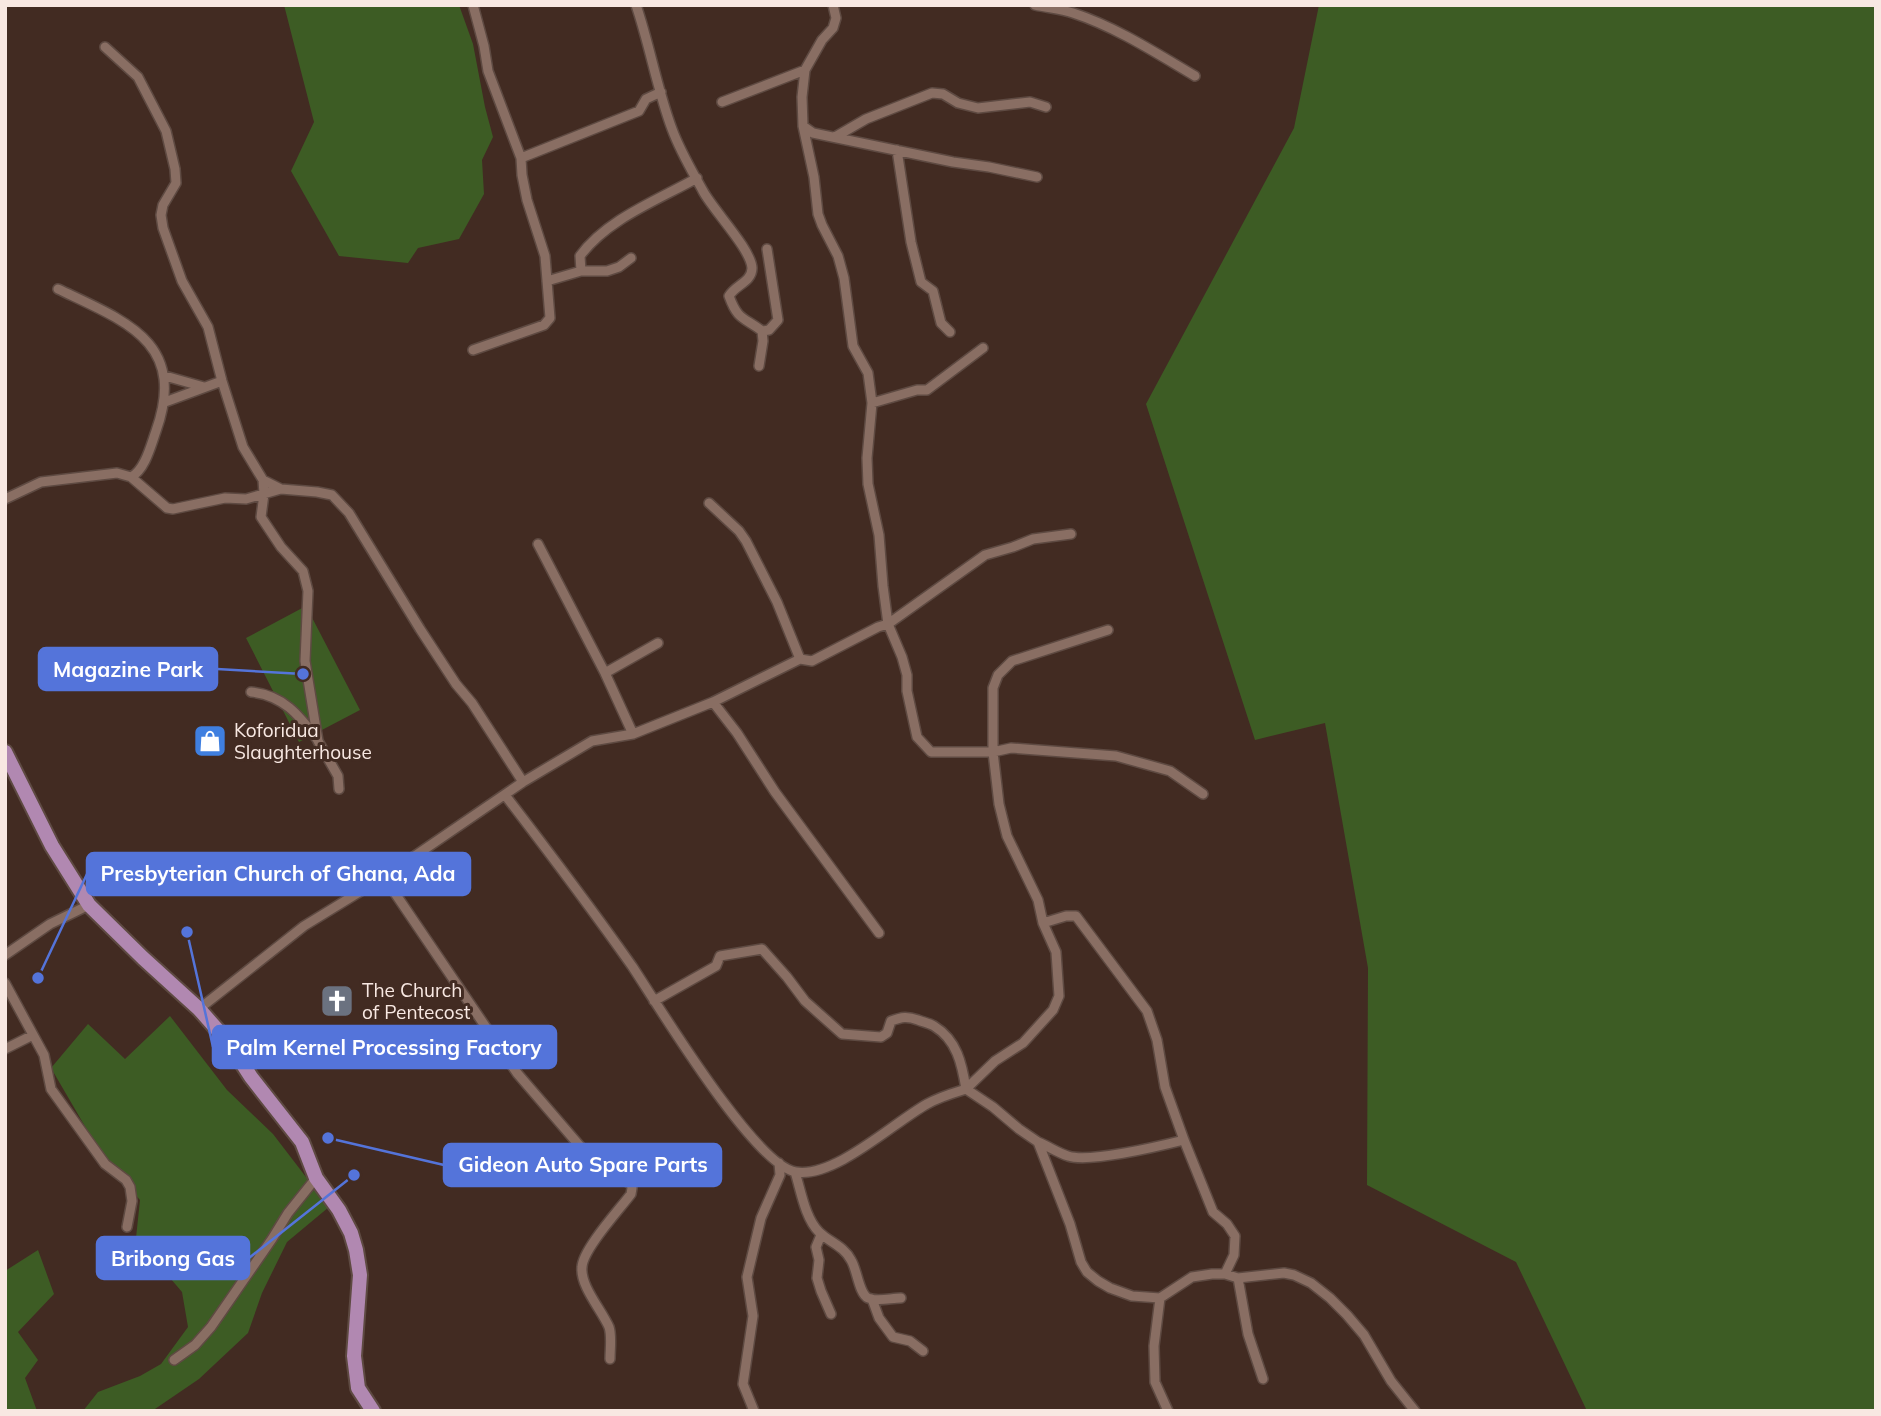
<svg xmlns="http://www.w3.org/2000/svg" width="1881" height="1416" viewBox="0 0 1881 1416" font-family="Mulish,sans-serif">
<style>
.green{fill:#3d5c24}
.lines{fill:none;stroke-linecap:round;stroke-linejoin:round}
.minor-casing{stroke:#5e4a42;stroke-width:12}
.primary-casing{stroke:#5e4a42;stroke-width:18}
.minor{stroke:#896e63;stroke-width:9}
.primary{stroke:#b188b1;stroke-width:14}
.labels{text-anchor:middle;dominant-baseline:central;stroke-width:6;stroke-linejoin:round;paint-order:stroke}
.poi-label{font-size:19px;fill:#f8e8e2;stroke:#422b22;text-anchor:start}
.leader{fill:none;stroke:#5474da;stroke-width:2.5}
.callout-dot{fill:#5474da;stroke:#422b22;stroke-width:2.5}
.callout{fill:#5474da;stroke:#5474da;stroke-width:2.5}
.callout-label{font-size:21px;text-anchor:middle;font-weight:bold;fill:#fff}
</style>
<rect width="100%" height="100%" fill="#422b22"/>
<!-- green -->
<path class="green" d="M284,5H459L473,44L485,107L493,137L482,160L484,194L459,239L418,248L408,263L339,256L291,171L314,122Z
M1319,5H1876V1411H1587L1516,1262L1367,1185L1368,968L1325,723L1255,740L1146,404L1294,128Z
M306,606L360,710L299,742L246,638Z
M170,1016L227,1090L273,1134L329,1207L287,1242L262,1293L248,1333L199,1379L152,1411H83L98,1392L140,1376L161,1364L188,1327L182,1292L136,1238L140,1200L104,1159L51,1068L88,1024L125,1059Z
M38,1250L54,1294L18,1332L38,1360L25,1378L37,1411H5V1271Z"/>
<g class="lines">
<defs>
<path id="minor" d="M636,5C650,46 657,89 672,129C680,151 692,171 703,191C713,210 751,249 752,268C752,282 735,285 729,296C738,321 744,317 762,331L763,341L759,366
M833,5L836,18L833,28L822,40L805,70L802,97L803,126L814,177L818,214L822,225L838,256L844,278L853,346L868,373L872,403L867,458L868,484L879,535L883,586L888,624L902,657L907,675V691L917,737L931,752H993L1011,748L1116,756L1170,771L1203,794
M1035,5C1048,8 1061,9 1073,13C1116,27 1156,53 1195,76
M105,47L138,77L166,131L175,169L176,183L163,205L161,215L163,228L182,281L208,327L222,381L243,447L263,480L281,489L317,492L332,495L349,513L420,629L456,684L472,703L523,782
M722,102L805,70
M803,126L813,133L953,162L989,167L1037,177
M835,137L866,119L932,93L943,94L958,103L978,108L1030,102L1046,107
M897,150L911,242L921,282L933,291L941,323L950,332
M521,158L639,111L646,99L661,92
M581,271L580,256C607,219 658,200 697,178
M547,281L581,271H607L619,267L631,258
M58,289C125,321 188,342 156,431C151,445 145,470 131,477
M762,331L769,330L778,320L767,249
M473,350L544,325L550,318L545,256L527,200L522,175L521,158L488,71L484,46L473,5
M165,376L204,387
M165,402L222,381
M872,403L917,390H927L983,348
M263,480L264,494L261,517L281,547L303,571L308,591L305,661L318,741L338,776L339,789
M5,499L41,482L117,473L131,477L167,508L173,509L225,498L246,499L281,489
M709,503L739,531L746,541L777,602L800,659
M538,544L605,673L633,734
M605,673L658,643
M251,692C283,695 299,715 317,739
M713,702L737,733L775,792L879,933
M505,795C548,851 591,908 632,966C658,1005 755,1166 796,1172C835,1178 893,1123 927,1104C939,1097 953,1093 966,1089L993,1107L1019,1129L1038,1142L1070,1224L1081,1262L1087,1272L1098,1281L1110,1288L1132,1296L1160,1298L1192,1277L1212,1274H1225L1238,1278L1284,1273L1294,1275L1311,1283L1330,1298L1347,1315L1364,1335L1391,1381L1415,1411
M384,877L517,1073L591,1159L607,1171L631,1184L632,1188L631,1194C619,1210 583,1249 582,1267C580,1286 601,1309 609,1327C612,1336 610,1349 610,1359
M1043,923L1066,916H1076L1147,1011L1157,1040L1165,1087L1184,1140L1213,1212L1227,1224L1235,1236L1234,1255L1225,1274
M5,955L50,924L89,905
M5,983L44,1055L51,1089L105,1164L126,1180L130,1187L132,1201L127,1227
M654,1001L716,966L720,956L762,949L787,977L805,1001L842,1034L881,1037L887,1033L891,1021C902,1017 907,1016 918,1020C923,1022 929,1023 934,1026C957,1040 962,1064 966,1089
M199,1009L304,926L384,877L523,782L592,741L633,734L713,702L800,659L812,661L878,627L888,624L985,555L1013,547L1033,539L1071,534
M5,1049L33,1035
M966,1089L995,1061L1023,1043L1053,1010L1059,996L1056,952L1043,923L1038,900L1007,836L999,804L993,752V688L998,675L1012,661L1108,630
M1038,1142C1048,1146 1058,1153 1068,1156C1089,1163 1160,1146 1184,1140
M795,1172C801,1191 805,1218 819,1232C829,1242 844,1246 851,1260C857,1269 859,1294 868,1298C877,1302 891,1298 901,1298
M821,1235L816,1247L819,1260L817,1278L821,1291L831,1314
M1238,1278L1248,1334L1263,1379
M1160,1298L1154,1346L1155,1382L1168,1411
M872,1299L879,1318L893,1337L910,1341L923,1351
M174,1360L195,1345L211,1327L272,1239L288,1213L316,1178
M754,1411L743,1384L753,1316L747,1277L761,1218L780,1175L779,1163"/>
<path id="primary" d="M5,752L52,846L89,905L143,958L199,1009L229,1043L251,1077L302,1142L316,1178L339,1210L351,1233L356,1250L360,1275L354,1356L358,1388L373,1411"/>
</defs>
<!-- minor casing -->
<use href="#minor" class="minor-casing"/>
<!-- primary casing -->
<use href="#primary" class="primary-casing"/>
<!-- minor -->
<use href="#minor" class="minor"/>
<!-- primary -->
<use href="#primary" class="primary"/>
</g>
<!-- icons -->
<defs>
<symbol id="shop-square" viewBox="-11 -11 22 22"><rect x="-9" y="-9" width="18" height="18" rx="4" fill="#3f7fe0" stroke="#422b22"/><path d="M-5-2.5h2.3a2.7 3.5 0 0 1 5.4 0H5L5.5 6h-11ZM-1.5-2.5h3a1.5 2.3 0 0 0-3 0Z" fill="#fff"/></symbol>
<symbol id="church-square" viewBox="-11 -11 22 22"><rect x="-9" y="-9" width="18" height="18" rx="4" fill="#6b7280" stroke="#422b22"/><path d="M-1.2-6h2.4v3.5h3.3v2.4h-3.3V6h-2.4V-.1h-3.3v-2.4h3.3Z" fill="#fff"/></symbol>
</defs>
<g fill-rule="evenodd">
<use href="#shop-square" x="191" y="722" width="38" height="38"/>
<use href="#church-square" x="318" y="982" width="38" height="38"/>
</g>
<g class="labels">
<!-- poi labels -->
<g class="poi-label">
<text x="234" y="730">Koforidua<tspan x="234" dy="22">Slaughterhouse</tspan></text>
<text x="362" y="990">The Church<tspan x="362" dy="22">of Pentecost</tspan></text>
</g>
</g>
<!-- callouts -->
<path class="leader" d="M303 674L217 669M38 978L87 874M187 932L213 1047M328 1138L444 1165M354 1175L249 1258"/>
<g class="callout-dot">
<circle cx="303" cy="674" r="7"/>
<circle cx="38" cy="978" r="7"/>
<circle cx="187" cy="932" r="7"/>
<circle cx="328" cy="1138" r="7"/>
<circle cx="354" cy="1175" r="7"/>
</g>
<g class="callout">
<rect x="39" y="648" width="178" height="42" rx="7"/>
<rect x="87" y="853" width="383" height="42" rx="7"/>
<rect x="213" y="1026" width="343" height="42" rx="7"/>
<rect x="444" y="1144" width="277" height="42" rx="7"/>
<rect x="97" y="1237" width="152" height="42" rx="7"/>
</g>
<g class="callout-label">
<text x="128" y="677">Magazine Park</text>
<text x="278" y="881">Presbyterian Church of Ghana, Ada</text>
<text x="384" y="1055">Palm Kernel Processing Factory</text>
<text x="583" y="1172">Gideon Auto Spare Parts</text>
<text x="173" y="1266">Bribong Gas</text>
</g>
<!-- border -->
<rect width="1881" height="1416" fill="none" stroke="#f8e8e2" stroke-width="14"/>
</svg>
